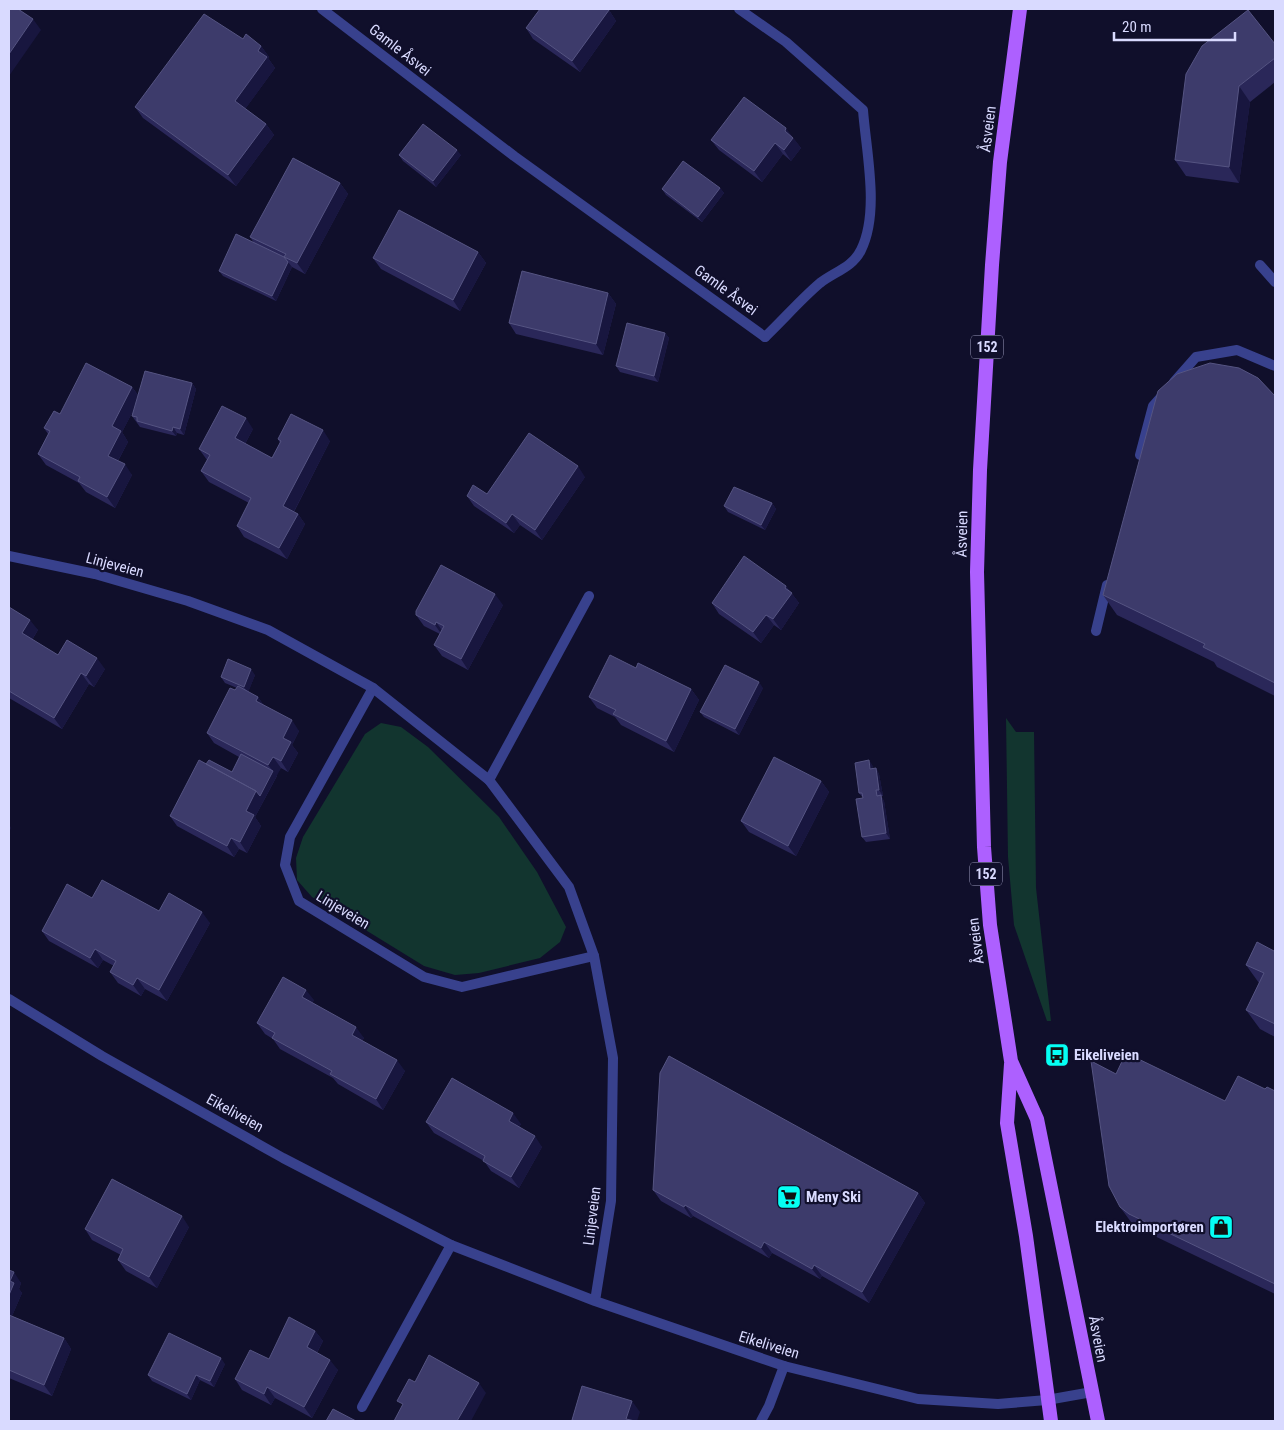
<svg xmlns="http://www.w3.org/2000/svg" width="1284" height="1430" viewBox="0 0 1284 1430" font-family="'Roboto Condensed',sans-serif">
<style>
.green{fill:#12352f}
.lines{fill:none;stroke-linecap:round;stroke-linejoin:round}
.service{stroke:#38418d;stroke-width:10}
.minor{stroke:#38418d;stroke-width:10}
.primary{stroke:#ad60ff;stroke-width:14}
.wall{fill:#2a2759}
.shaded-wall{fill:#18163f}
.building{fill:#3d3b6b;stroke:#555482}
.labels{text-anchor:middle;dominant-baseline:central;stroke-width:4.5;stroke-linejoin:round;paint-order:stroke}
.shield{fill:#100f2b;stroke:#9d9dbf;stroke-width:1}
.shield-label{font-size:14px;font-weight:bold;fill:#d9daff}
.street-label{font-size:15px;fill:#d9daff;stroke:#100f2b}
.poi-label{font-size:15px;font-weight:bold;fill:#d9daff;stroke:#100f2b;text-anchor:start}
</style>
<rect width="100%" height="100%" fill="#100f2b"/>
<!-- green -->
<path class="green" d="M1006,718L1016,732H1034L1036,888L1051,1021H1047L1014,925L1008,857Z
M381,723L401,727L428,747L499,817L537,872L566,927L560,942L540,958L479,973L455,975L424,966L312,897L297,880L296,858L303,837L365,734Z"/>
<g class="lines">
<!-- service -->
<path class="service" d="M739,9L786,42L863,110C866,151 880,212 861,250C853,267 834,272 820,283C801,299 784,319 765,337
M1260,265L1275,282
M1174,382L1196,357L1237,350L1275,366
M1140,455L1153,406L1161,397
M1096,631L1107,585
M373,688L290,837L285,865L299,901L424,977L462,987L594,956
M489,780L589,596
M362,1407L451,1245
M761,1421L769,1406L784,1366"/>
<!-- minor -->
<path class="minor" d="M322,9L514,156L765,337
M9,556L95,574L188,601L268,630L373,688L489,780L569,887L594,956L613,1058L611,1201L595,1301
M9,999L102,1056L283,1158L451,1245L595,1301L784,1366L918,1399L998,1404L1047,1400L1092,1392"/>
<!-- primary -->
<path class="primary" d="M1020,9L1000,162L992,265L980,470L977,572L984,847L990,925L1011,1061L1037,1119L1098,1421
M1011,1064L1007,1123L1026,1236L1051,1421"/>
</g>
<!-- wall -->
<path class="wall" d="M609,10L616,21L580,72L533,39L526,28Z
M243,39L261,46L269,57L268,58L275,68L245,109L266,124L274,135L236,186L143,118L135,107Z
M1275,44V82L1250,102L1239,183L1186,176L1175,160Z
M792,137L801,148L791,161L783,154L762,182L719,150L711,140Z
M399,155H461L436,187L403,161Z
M340,183L348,194L305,274L292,267L276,301L223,276L219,271L254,243L250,237Z
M720,188L724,193L702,222L666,195L662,189Z
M478,252L486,263L460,311L381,269L373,258Z
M608,293L616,304L603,355L516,334L509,323Z
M665,333L669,338L658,382L620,372L616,366Z
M192,383L196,389L184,435L177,433L176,436L140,427L132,416L133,411L122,432L128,442L118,461L132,475L115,508L86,492L79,483L46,465L38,454L48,434L44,428L132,387L138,395Z
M1275,396V696L1217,667L1214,662L1117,615L1103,595Z
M253,429L245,444L272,458L280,443L278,439L330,441L294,512L298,514L305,524L287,559L244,537L237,526L249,503L209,482L201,471L207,460L199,449Z
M585,477L542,540L520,525L514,533L474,506L467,496L487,494Z
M772,503L776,509L765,530L728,512L724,506Z
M786,586L799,603L781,630L774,625L761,643L719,614L712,603Z
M503,605L468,670L442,656L434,645L440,634L424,626L416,615Z
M9,607L38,630L32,640L58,655L105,669L94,687L89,684L62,729L9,698Z
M636,668L691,689L699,700L674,752L621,725L615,717L597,708L589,697Z
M255,675L248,692L258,697L264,706L299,731L292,745L298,753L288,772L281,768L276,775L277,776L255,817L261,826L247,853L239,849L234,857L177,826L170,816L206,764L232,772L239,757L214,743L207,733L237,688L225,683L221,677Z
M763,688L739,735L704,717L700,712Z
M873,766V769L876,768L879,774L883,796H881L884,801L890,839L866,842L862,837L863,798L859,793Z
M821,781L829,792L796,856L749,832L741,821Z
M92,898L159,911L210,923L167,1001L145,989L141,996L118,983L110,972L114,966L103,960L98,968L49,941L42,931Z
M1275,950V1037L1260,1029L1246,1010L1259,983L1246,965L1274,951Z
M314,1000L312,1003L364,1038L362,1041L405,1071L383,1110L338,1084L333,1078L280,1049L273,1039L265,1034L257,1023Z
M1116,1074L1225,1101L1275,1091V1294L1140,1229L1131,1222L1120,1207Z
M426,1122L521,1124L519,1127L542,1147L519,1188L491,1171L484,1161L434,1133Z
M653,1190L918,1193L925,1203L869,1303L822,1276L820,1279L772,1253L769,1258L693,1216L691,1218L661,1201Z
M189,1227L157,1288L126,1271L118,1260L121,1255L92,1240L85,1229Z
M9,1270L21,1283L19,1289L22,1293L12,1316L64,1338L71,1349L52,1396L9,1378Z
M315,1331L323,1341L317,1353L338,1370L312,1418L275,1398L271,1405L242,1390L235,1379L269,1359Z
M225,1364L214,1387L200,1380L191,1400L152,1381L148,1375Z"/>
<!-- shaded-wall -->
<path class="shaded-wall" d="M609,10L616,21L580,72L572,61Z
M33,19L41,30L9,76V54Z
M261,46L269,57L268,58L275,68L243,112L235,101L258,51Z
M1239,86L1250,102L1239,183L1229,167Z
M266,124L274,135L236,186L228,175Z
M786,128L801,148L791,161L784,150L785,131Z
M775,143L783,154L762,182L754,171Z
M457,150L461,155L436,187L433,181Z
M340,183L348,194L305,274L297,263Z
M720,188L724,193L702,222L698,217Z
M478,252L486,263L460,311L453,300Z
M288,262L292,267L276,301L272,296Z
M608,293L616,304L603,355L596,344Z
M665,333L669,338L658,382L654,376Z
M192,383L196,389L184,435L180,429Z
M132,387L140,398L122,432L128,442L115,466L108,456L112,426Z
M246,418L253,429L242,449L235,438Z
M173,427L177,433L176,436L172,431Z
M323,430L330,441L291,517L283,506Z
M125,464L132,475L115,508L107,497Z
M578,466L585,477L542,540L535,530Z
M772,503L776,509L765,530L761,525Z
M298,514L305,524L287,559L279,548Z
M512,514L520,525L514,533L506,523Z
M786,586L799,603L781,630L773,619Z
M495,594L503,605L468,670L461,659Z
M766,615L774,625L761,643L753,632Z
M30,620L38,630L29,644L22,633Z
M436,622L444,633L442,635L435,625Z
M97,658L105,669L94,687L86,676Z
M251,669L255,675L248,693L244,687Z
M81,673L89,684L62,729L54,718Z
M759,682L763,688L739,735L735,729Z
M691,689L699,700L674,752L666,741Z
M258,697L266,708L256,701Z
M292,720L299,731L292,745L298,753L288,772L281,761L283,738Z
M273,757L281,768L255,817L261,826L247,853L240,842L246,811L256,791L273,771L268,765Z
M869,760L873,766L874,775L870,769Z
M876,768L879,774L883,796L879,790Z
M821,781L829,792L796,856L788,846Z
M881,795L884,801L890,839L886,833Z
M9,824L11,828L9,832Z
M231,838L239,849L234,857L227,846Z
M202,912L210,923L167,1001L159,990Z
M95,949L103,960L98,968L90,958Z
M137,978L145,989L141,996L133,985Z
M306,990L314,1000L310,1008L302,997Z
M356,1027L364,1038L359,1046L352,1035Z
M397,1060L405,1071L383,1110L376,1099Z
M513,1113L521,1124L516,1132L509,1121Z
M535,1136L542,1147L519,1188L511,1177Z
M918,1193L925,1203L869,1303L862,1292Z
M685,1205L693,1216L691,1218L684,1207Z
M182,1216L189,1227L157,1288L149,1277Z
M764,1242L772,1253L769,1258L761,1248Z
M814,1265L822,1276L820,1279L812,1269Z
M14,1272L21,1283L19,1289L22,1293L9,1323V1295L10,1281Z
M315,1331L323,1341L314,1358L307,1347Z
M64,1338L71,1349L52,1396L44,1385Z
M221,1358L225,1364L214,1387L210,1381Z
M330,1360L338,1370L312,1418L304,1407Z
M196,1375L200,1380L191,1400L187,1394Z
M479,1383L486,1393L471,1421H457Z
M267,1387L275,1398L271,1405L264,1394Z
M632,1401L640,1412L637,1421H628L626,1419Z"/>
<!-- building -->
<path class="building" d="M9,9H18L33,19L9,54Z
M540,9H607L609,10L572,61L526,28Z
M1248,10L1275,44V58L1239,86L1229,167L1175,160L1186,74L1202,46Z
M204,14L243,39L246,34L261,46L258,51L267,57L235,101L266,124L228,175L135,107Z
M744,97L786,128L785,131L793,138L784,150L775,143L754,171L711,140Z
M423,124L457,150L433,181L399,155Z
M293,158L340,183L297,263L284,257L286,254L250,237Z
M683,161L720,188L698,217L662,189Z
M399,210L478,252L453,300L373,258Z
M236,234L284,257L288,262L272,296L219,271Z
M522,271L608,293L596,344L509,323Z
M627,323L665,333L654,376L616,366Z
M86,363L132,387L112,426L121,431L108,456L125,464L107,497L78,481L80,477L38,454L50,431L44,428L54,411L60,414Z
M1210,363L1239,368L1258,378L1275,396V683L1203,647L1205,644L1103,595L1158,391L1177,374Z
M145,371L192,383L180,429L173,427L172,431L137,421V417L132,416Z
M222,406L246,418L235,438L272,458L281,441L278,439L291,414L323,430L283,506L298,514L279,548L237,526L251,498L201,471L210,455L199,449Z
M529,433L578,466L535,530L512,514L506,523L467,496L473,485L487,494Z
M734,487L772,503L761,525L724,506Z
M744,556L786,586L785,588L792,593L773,619L766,615L753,632L712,603Z
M441,565L495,594L461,659L434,645L444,626L436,622L435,625L416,615V611Z
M9,607L30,620L22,633L58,655L67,640L97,658L86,676L81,673L54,718L9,691Z
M610,655L636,668L638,663L691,689L666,741L613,714L616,710L589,697Z
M228,659L251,669L244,687L221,677Z
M725,665L759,682L735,729L700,712Z
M238,686L258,697L256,701L292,720L283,738L291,742L281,761L273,757L268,765L207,733L230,688L235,690Z
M241,754L273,771L260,796L256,791L206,764L209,760L232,772Z
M774,757L821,781L788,846L741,821Z
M199,760L256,791L246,811L254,815L240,842L231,838L227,846L170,816Z
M869,760L870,769L876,768L879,790H876L877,796L881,795L886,833L862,837L856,799L863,798L862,793H859L855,763Z
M102,880L159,911L169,893L202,912L159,990L137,978L133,985L110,972L116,961L95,949L90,958L42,931L67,884L92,898Z
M1257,942L1274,951L1275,950V1024L1246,1010L1264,973L1246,965Z
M283,977L306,990L302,997L356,1027L352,1035L397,1060L376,1099L330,1074L332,1071L272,1038L275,1033L257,1023Z
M1126,1053L1225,1101L1238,1076L1265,1089L1267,1087L1275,1091V1284L1129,1214L1120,1207L1109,1186L1091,1061L1116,1074Z
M669,1056L918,1193L862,1292L814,1265L812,1269L764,1242L761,1248L685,1205L684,1207L653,1190L660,1073Z
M452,1078L513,1113L509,1121L535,1136L511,1177L483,1161L485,1156L426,1122Z
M112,1179L182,1216L149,1277L118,1260L123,1249L85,1229Z
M9,1270L14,1272L10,1281L14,1283L9,1295Z
M9,1315L64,1338L44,1385L9,1370Z
M289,1317L315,1331L307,1347L330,1360L304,1407L267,1387L264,1394L235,1379L250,1350L269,1359Z
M169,1333L221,1358L210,1381L196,1375L187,1394L148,1375Z
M429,1355L479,1383L457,1421H394L403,1404L397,1401L409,1379L415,1382Z
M582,1386L632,1401L626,1419L635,1421H577L572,1420Z
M333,1409L356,1421H326Z"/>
<!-- icons -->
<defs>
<symbol id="bus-square" viewBox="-11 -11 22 22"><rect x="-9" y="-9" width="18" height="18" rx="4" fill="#05fff4" stroke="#100f2b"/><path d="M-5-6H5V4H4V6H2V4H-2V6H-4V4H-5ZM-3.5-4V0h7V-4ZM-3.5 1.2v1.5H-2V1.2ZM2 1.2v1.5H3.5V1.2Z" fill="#111"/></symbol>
<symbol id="supermarket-square" viewBox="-11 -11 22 22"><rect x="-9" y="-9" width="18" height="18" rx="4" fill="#05fff4" stroke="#100f2b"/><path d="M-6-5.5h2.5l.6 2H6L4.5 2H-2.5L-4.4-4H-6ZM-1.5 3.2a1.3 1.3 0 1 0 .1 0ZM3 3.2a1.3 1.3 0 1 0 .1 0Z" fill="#111"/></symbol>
<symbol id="shop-square" viewBox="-11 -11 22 22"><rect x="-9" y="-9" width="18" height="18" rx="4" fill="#05fff4" stroke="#100f2b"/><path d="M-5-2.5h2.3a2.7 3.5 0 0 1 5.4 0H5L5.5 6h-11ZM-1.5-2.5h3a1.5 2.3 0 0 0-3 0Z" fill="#111"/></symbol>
</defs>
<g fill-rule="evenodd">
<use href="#bus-square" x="1043" y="1041" width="28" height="28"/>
<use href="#supermarket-square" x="775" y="1183" width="28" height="28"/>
<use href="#shop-square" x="1207" y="1213" width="28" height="28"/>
</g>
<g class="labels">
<!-- shield labels -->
<g class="shield">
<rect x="971" y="335.5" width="32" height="23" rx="4"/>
<rect x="970" y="862.5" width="32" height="23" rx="4"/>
</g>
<g class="shield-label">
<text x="987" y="347">152</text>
<text x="986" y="874">152</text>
</g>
<!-- street labels -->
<g class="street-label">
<text transform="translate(400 50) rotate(38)">Gamle Åsvei</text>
<text transform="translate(988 129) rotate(-83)">Åsveien</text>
<text transform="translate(726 290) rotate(36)">Gamle Åsvei</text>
<text transform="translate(962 534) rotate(-89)">Åsveien</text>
<text transform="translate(115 565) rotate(15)">Linjeveien</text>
<text transform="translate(343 910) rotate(31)">Linjeveien</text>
<text transform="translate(976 941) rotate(-97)">Åsveien</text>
<text transform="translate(235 1113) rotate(29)">Eikeliveien</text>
<text transform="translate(592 1216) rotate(-83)">Linjeveien</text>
<text transform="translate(1098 1339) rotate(79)">Åsveien</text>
<text transform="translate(769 1345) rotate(17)">Eikeliveien</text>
</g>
<!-- poi labels -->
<g class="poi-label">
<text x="1074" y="1055">Eikeliveien</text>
<text x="806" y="1197">Meny Ski</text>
<text x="1204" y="1227" text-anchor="end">Elektroimportøren</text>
</g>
</g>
<!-- border -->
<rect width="1284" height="1430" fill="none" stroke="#d9daff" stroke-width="20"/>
<!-- scale -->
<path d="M1114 32v8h121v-8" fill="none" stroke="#d9daff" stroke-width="2.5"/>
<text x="1122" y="32" font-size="15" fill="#d9daff" stroke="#100f2b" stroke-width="4" paint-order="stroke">20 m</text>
</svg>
